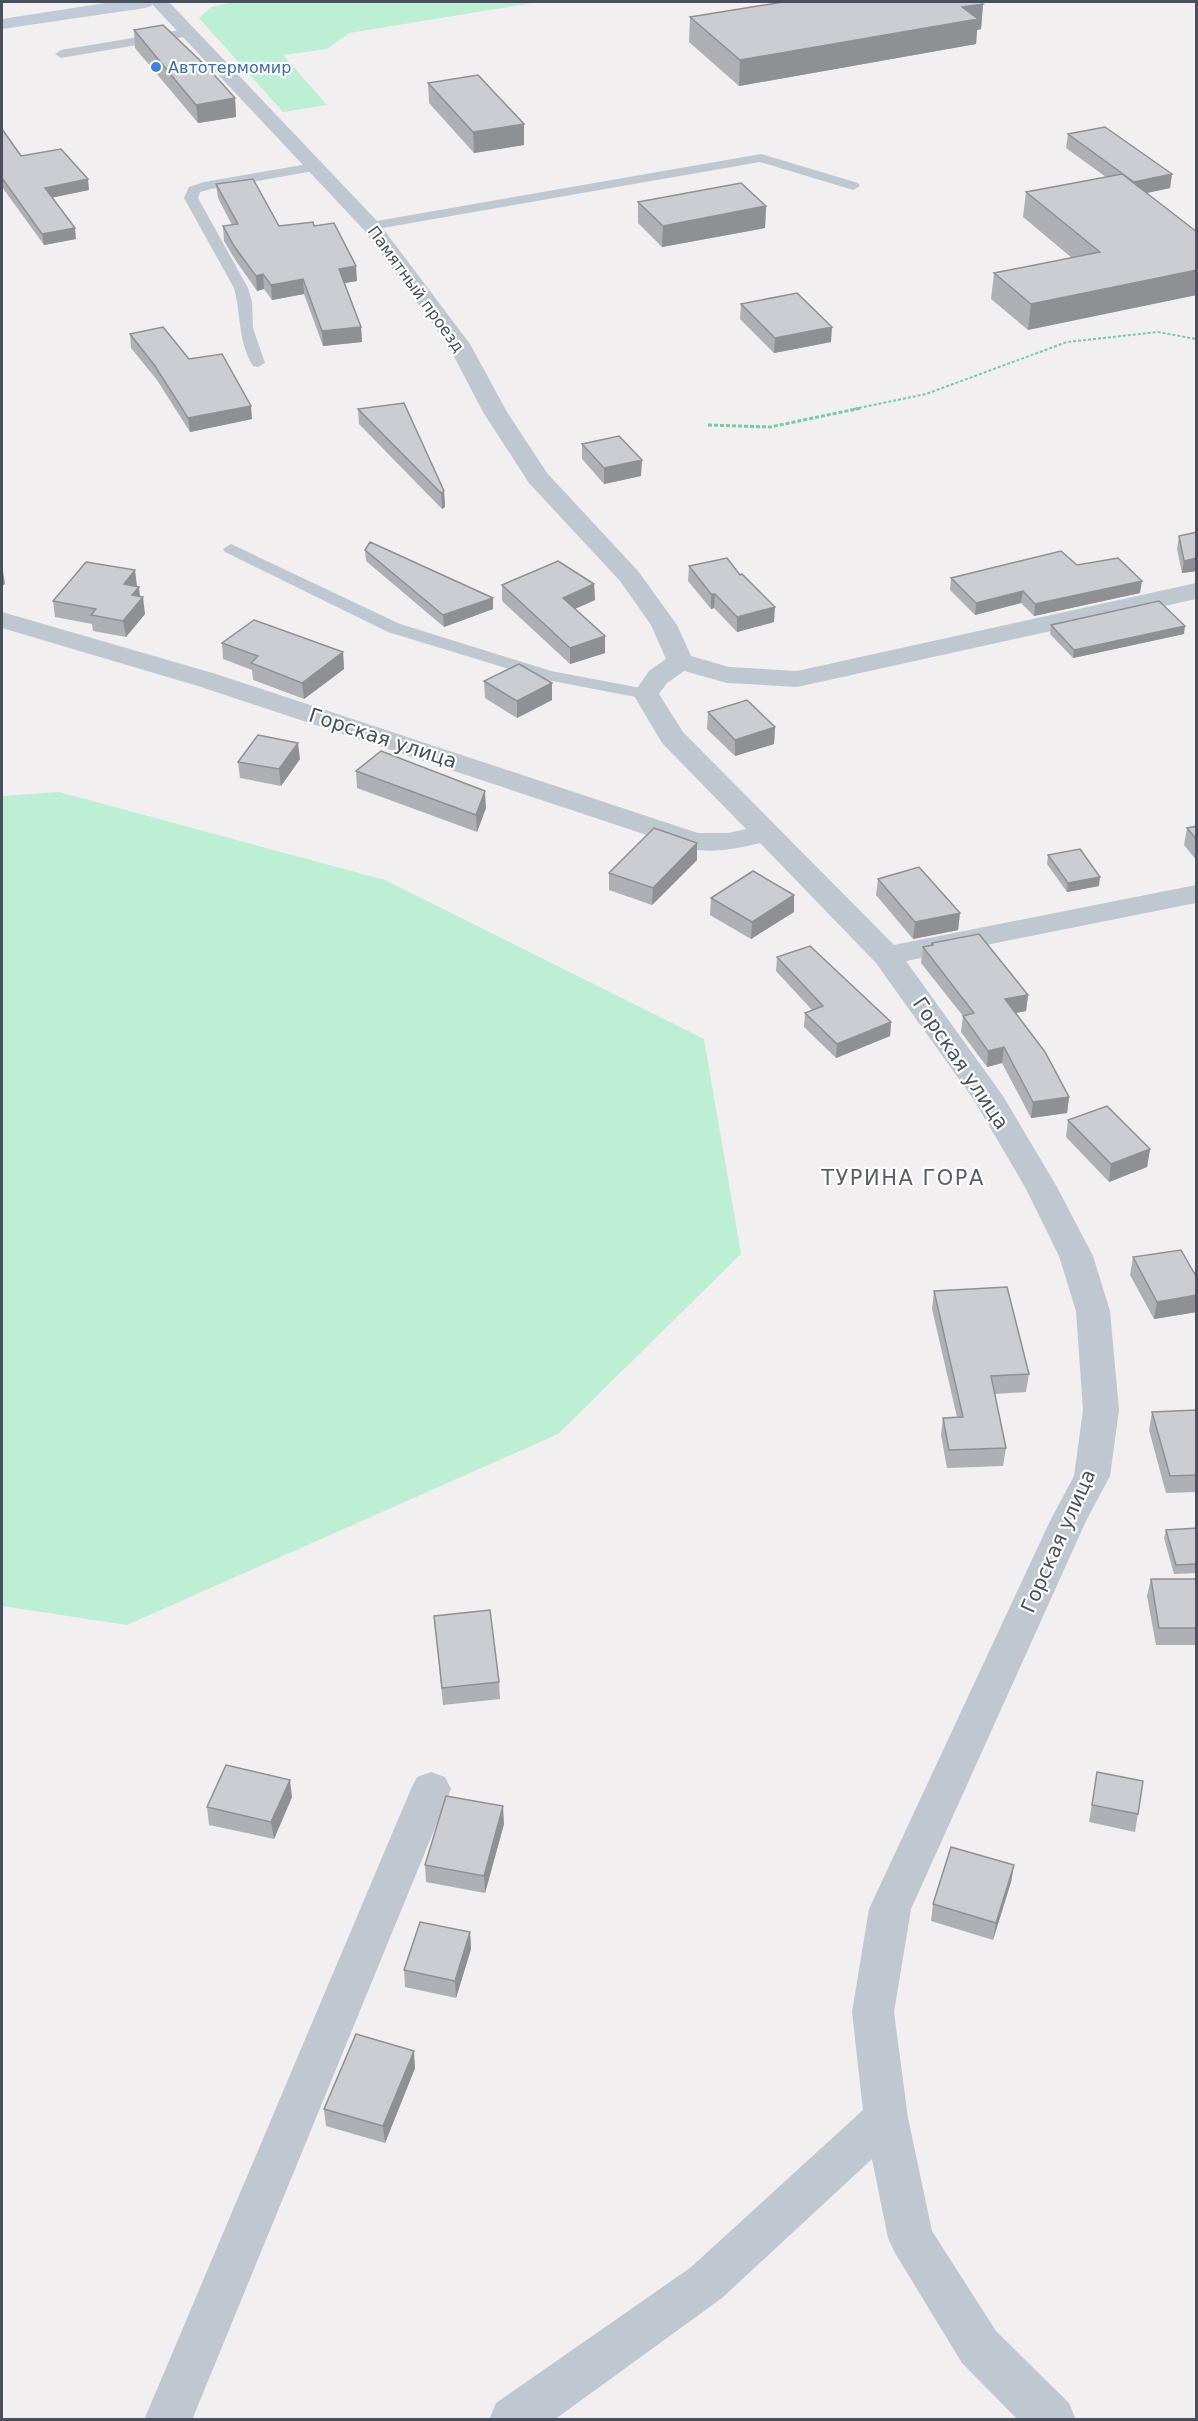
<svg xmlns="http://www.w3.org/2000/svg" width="1198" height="2421" viewBox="0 0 1198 2421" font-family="'DejaVu Sans',sans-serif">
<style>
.green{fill:#bdefd5}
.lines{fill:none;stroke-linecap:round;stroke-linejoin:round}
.path-far1{stroke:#76ccaa;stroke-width:2;stroke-dasharray:3 2;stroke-linecap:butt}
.path{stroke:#76ccaa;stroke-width:3;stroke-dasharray:4 2;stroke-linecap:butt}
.lane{fill:#bfc7d1;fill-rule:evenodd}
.street{fill:#bfc7d1;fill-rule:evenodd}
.secondary{fill:#c1cad7;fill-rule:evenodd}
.wall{fill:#afb0b5}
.shaded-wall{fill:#8e9094}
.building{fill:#cbcdd3;stroke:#8e9094;stroke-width:1.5}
.shop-dot{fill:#3f7fe0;stroke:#fff;stroke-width:2}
.labels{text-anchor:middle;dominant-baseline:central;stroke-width:4.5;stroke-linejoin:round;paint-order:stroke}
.far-shop-label{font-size:16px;fill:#366cbe;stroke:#fff;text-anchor:start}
.far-street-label{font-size:16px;fill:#47505c;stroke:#fff}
.street-label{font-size:20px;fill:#47505c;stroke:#fff}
.neighbourhood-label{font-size:21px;letter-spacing:1.5px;fill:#5b5e64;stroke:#fff}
</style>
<rect width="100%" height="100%" fill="#f1efef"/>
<!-- green -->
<path class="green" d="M233,2H539L349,33L327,49L283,55L327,105L283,112L199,18L211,7Z
M59,792L385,880L704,1039L741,1254L558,1434L127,1625L2,1606V796Z"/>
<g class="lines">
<!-- path-far1 -->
<path class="path-far1" d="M854,409L926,394L1067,342L1158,332L1196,339"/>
<!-- path -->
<path class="path" d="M708,425L770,427L861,408"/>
<!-- lane -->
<path class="lane" d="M186,29L190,30V36L61,58L55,54L61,50Z
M761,154L858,183L860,186L853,190L760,162L371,230L364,226L371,222Z
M314,163L319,164L320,167L319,170L211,189L200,192L198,198L248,288L252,302L253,328L265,363L258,367L253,366C238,342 241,314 234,288L184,198L189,187L204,182Z
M231,544L400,624L551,671L646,689L652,690L655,694L652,698L646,699L542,679L388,632L225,552L223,549Z"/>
<!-- street -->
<path class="street" d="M150,2H169L378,222L470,344L507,412L547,473L638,571L677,625L691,656L729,667L797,671L1196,583V599L797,687L727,683L684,671L667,683L659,694L683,732L894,945L1196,885V903L906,961L1003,1096L1057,1187L1093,1256L1110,1311L1119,1410L1110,1476L1086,1521L911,1909L894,2012L908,2118L932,2231L996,2331L1069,2403L1076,2420H1018L962,2363L895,2253L888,2238L872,2159L722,2298L554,2420H489L496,2403L690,2268L863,2110L852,2012L869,1909L1050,1521L1074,1476L1083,1410L1076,1311L1059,1256L1025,1187L974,1100L876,963L760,843C735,849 711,854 686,848L198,686L2,628V612L216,674L698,833H728L746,829L662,743L633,694L649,671L666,659L651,625L620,581L529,483L483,412L448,345L364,230Z
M431,1772L445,1777L451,1789L192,2420H144L411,1789L417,1777Z"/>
<!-- secondary -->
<path class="secondary" d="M112,2H154L151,6L145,8L2,29V19Z"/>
</g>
<!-- wall -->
<path class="wall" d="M983,4L981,29L977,30L976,44L739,86L689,42L690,17Z
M134,30L235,98L236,117L198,123L135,48Z
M428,83L524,145L474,153L429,103Z
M2,129L21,156L89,190L52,197L76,239L44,245L2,187Z
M1068,134L1172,174L1170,188L1147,193L1197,232L1028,330L991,299L994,273L1072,258L1023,217L1026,192L1106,177L1066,148Z
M216,184L279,226H314L357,281L344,283L361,327L362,342L323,346L304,294L272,300L264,289L257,291L236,261L224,241L223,226L232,225L218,198Z
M638,202L766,206L765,228L662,247L638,223Z
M741,304L831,342L774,353L740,319Z
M130,334L189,359L252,419L190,432L157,380L131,348Z
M358,409L444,491L445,507L442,509L359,424Z
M582,444L641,476L604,484L582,459Z
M1197,532V571L1182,573L1177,549L1179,536Z
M365,550L493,609L444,627L366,561Z
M1077,565L1140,593L1034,616L1021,603L975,615L950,590L951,578Z
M689,566L774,622L737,632L714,608L711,609L688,581Z
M594,584L595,600L575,609L605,636V653L570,664L502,601V585Z
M139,587L140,597L145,614L126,637L93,631L92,624L55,617L53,601Z
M1051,625L1184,634L1073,658L1050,634Z
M222,643L343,652L344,669L304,699L253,680L252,670L223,659Z
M484,681L552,683V700L517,718L485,698Z
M708,712L775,727L774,744L735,756L707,729Z
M300,759L281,786L240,778L238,762Z
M356,771L486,808L477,832L357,788Z
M1197,826V861L1184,845L1187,828Z
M697,843V860L652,905L609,890V873Z
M1048,855L1099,886L1067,892L1047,864Z
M878,879L960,913L958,930L913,939L876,895Z
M711,898L794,912L751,939L710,915Z
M932,943L1028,995L1026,1011L1015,1013L1069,1097L1067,1113L1031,1118L1002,1063L987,1067L961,1032L963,1016L921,963L923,947L931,945Z
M777,957L891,1022L890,1036L836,1058L804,1027L805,1013L812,1010L776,971Z
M1068,1120L1150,1149L1147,1167L1109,1182L1066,1137Z
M1133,1257L1197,1278V1312L1154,1319L1130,1275Z
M934,1291L1029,1374L1026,1392L994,1394L1006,1448L1003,1466L947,1468L941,1435L943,1418L957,1417L932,1309Z
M1197,1410V1492L1166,1493L1149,1430L1152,1412Z
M1197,1528V1573L1174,1574L1164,1538L1166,1530Z
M1151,1579H1197V1645H1156L1147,1596Z
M434,1616L499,1682L500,1699L443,1705Z
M1097,1772L1138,1814L1135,1832L1089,1822Z
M292,1797L274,1839L209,1825L207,1807Z
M504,1824L485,1893L426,1882L425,1865Z
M1014,1865L1011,1882L993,1940L931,1921L933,1904Z
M470,1932L471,1949L456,1998L405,1987L404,1970Z
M415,2068L385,2143L326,2126L324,2109Z"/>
<!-- shaded-wall -->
<path class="shaded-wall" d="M983,4L981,29L977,30L976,44L739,86L740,60L962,7Z
M235,98L236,117L198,123L196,105Z
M524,124V145L474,153L473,132Z
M1172,174L1170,188L1132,196L1134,182Z
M88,179L89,190L46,199L45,188Z
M766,206L765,228L662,247L663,226Z
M75,228L76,239L44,245L42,234Z
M356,266L357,281L340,284L339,269Z
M1197,270V295L1028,330L1031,304Z
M263,274L264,289L257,291L256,276Z
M303,279L304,294L272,300L271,285Z
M361,327L362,342L323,346L322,331Z
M832,327L831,342L774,353L775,338Z
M251,406L252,419L190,432L188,418Z
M642,460L641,476L604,484V468Z
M444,491L445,507L442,509L441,493Z
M1197,558V571L1182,573L1184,561Z
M135,570L137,586L124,584Z
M2,571H3L5,584L2,586Z
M1142,581L1140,593L1034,616L1035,604Z
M594,584L595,600L563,614V598Z
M139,587L140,600L143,597L145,614L126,637L123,621L132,595Z
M1023,591L1021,603L975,615L976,603Z
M711,594H715L714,608L711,609Z
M493,598V609L444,627L443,615Z
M775,607L774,622L737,632V617Z
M1185,626L1184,634L1073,658L1074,650Z
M605,636V653L570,664V648Z
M343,652L344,669L304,699L302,683Z
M552,683V700L517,718V701Z
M775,727L774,744L735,756V740Z
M298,743L300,759L281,786L279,769Z
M485,791L486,808L477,832L476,815Z
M697,843V860L652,905L653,888Z
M1100,877L1099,886L1067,892L1068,883Z
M794,895V912L751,939L752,922Z
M960,913L958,930L913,939L915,922Z
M1028,995L1026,1011L1003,1015L1005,999Z
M891,1022L890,1036L836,1058L837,1044Z
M1004,1047L1002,1063L987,1067L988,1051Z
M1069,1097L1067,1113L1031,1118L1033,1102Z
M1150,1149L1147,1167L1109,1182L1111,1164Z
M1197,1295V1312L1154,1319L1157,1302Z
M290,1780L292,1797L274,1839L271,1822Z
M503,1806L504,1824L485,1893L484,1876Z
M1014,1865L1011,1882L993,1940L996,1923Z
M470,1932L471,1949L456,1998L455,1981Z
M414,2051L415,2068L385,2143L383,2126Z"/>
<!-- building -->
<path class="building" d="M783,2H980L983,4L962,7L978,19L740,60L690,17Z
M163,25L209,69L235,98L196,105L134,30Z
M478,75L524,124L473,132L428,83Z
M1105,127L1172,174L1134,182L1068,134Z
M2,129L21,156L61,149L88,179L45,188L75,228L42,234L2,178Z
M1122,174L1197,232V270L1031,304L994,273L1100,252L1026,192Z
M253,179L279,226L313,222L314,226L334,223L356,266L339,269L361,327L322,331L303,279L271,285L263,274L256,276L234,246L223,226L238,224L216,184Z
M741,183L766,206L663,226L638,202Z
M797,293L832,327L775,338L741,304Z
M163,327L189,359L222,354L251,406L188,418L155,366L130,334Z
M404,403L444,491L441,493L358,409Z
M619,436L642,460L604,468L582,444Z
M1197,532V558L1184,561L1179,536Z
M370,542L493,598L443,615L365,550Z
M1061,551L1077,565L1118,558L1142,581L1035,604L1023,591L976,603L951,578Z
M727,558L740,575L742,574L775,607L737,617L715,594H711L689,566Z
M558,561L594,584L563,598L605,636L570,648L502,585Z
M86,562L135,570L124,584L139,587L132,595L143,597L123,621L91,615L96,609L53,601Z
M1159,601L1185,626L1074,650L1051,625Z
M254,620L343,652L302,683L251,663L258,656L222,643Z
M519,664L552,683L517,701L484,681Z
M747,700L775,727L735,740L708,712Z
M258,735L298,743L279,769L238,762Z
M381,751L485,791L476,815L356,771Z
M1197,826V840L1187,828Z
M654,828L697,843L653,888L609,873Z
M1080,849L1100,877L1068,883L1048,855Z
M919,867L960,913L915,922L878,879Z
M753,871L794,895L752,922L711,898Z
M979,934L1028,995L1005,999L1045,1052L1069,1097L1033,1102L1004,1047L988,1051L963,1016L974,1013L923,947L933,945L932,943Z
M810,946L891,1022L837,1044L805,1013L823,1006L777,957Z
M1107,1106L1150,1149L1111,1164L1068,1120Z
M1181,1250L1197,1278V1295L1157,1302L1133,1257Z
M1007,1287L1029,1374L991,1376L1006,1448L949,1450L943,1418L963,1417L934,1291Z
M1197,1410V1475L1170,1476L1152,1412Z
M1197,1528V1564L1176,1565L1166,1530Z
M1151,1579H1197V1628H1159Z
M490,1610L499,1682L442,1688L434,1616Z
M226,1765L290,1780L271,1822L207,1807Z
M1097,1772L1143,1781L1138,1814L1092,1805Z
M446,1796L503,1806L484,1876L425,1865Z
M951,1847L1014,1865L996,1923L933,1904Z
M420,1922L470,1932L455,1981L404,1970Z
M356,2034L414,2051L383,2126L324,2109Z"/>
<!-- markers -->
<circle class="shop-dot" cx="156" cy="67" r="6"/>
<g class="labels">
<!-- far-shop labels -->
<g class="far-shop-label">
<text x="168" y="67">Автотермомир</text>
</g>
<!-- far-street labels -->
<g class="far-street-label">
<text transform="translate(416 289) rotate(54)">Памятный проезд</text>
</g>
<!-- street labels -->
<g class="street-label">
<text transform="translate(383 738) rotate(18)">Горская улица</text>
<text transform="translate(961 1063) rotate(56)">Горская улица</text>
<text transform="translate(1058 1541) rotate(-66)">Горская улица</text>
</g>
<!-- neighbourhood labels -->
<g class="neighbourhood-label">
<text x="903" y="1178">ТУРИНА ГОРА</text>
</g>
</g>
<!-- border -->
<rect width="1198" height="2421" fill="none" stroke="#47505c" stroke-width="6"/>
</svg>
